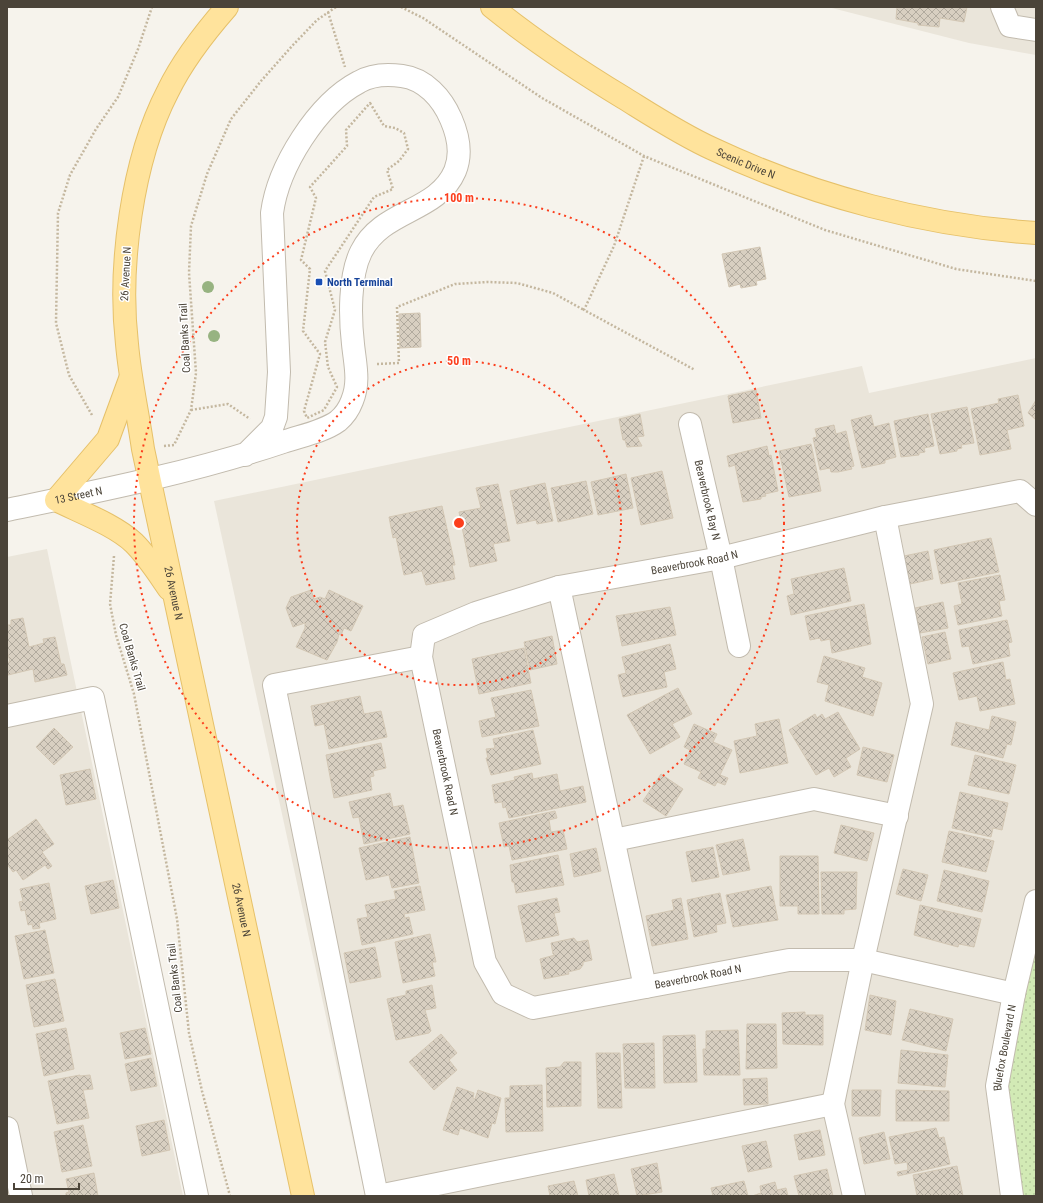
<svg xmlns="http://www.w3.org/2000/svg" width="1043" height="1203" viewBox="0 0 1043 1203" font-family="'Roboto Condensed',sans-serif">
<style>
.residential{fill:#eae5da}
.grass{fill:url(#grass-dots)}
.building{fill:url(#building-cross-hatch);stroke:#d3c7b4}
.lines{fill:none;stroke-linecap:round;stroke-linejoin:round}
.minor-casing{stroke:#c2bbae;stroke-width:24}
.major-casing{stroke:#e6c16a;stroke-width:24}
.path{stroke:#c4b79f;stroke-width:2.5;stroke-dasharray:2 2;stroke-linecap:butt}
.minor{stroke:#fff;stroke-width:22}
.major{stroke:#ffe39c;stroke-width:22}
.tree{fill:#97b381}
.ring{fill:none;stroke:#fc3f1d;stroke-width:2;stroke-dasharray:2 4}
.transit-dot{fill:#1a4fb4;stroke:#fff;stroke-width:1.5}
.labels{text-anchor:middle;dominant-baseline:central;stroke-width:3;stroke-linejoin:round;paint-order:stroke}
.street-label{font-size:11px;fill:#4b4439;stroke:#fff}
.transit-label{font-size:11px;font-weight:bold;fill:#164399;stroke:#fff;text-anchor:start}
.centre{fill:#fc3f1d;stroke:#fff;stroke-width:2}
.ring-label{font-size:12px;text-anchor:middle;font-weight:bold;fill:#fc3f1d;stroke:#fff;stroke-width:3;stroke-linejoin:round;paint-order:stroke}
</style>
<defs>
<pattern id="grass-dots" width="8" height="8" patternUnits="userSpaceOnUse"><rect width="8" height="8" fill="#d2eab5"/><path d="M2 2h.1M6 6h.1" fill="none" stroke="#b6ca9c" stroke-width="1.8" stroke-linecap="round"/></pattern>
<pattern id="building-cross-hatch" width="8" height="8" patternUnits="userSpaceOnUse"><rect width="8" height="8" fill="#d8cfc1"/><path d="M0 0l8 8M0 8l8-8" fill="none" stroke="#b1aa9e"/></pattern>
</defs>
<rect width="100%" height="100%" fill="#f6f3ec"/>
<!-- residential -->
<path class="residential" d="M828,7H1036V55L969,43Z
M1036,358V1196H365L214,501L862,366L869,393Z
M47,549L183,1196H7V557Z"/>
<!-- grass -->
<path class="grass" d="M1036,901V1196H1012L997,1086Z"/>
<!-- building -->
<path class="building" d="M897,7H967L964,22L940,18L939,27L918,25V23L896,19Z
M760,247L766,279L756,281L757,285L741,288L740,284L729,287L722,254Z
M420,313L421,347L400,348L399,314Z
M756,390L761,418L733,423L728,396Z
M1018,395L1024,426L1007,430L1011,449L980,455L971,409L999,403L998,399Z
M1036,400V420L1028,413Z
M967,407L974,443L961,445L962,448L957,449V451L940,454L931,414Z
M640,414L644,436L637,437L642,446L627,447L625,440H623L619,419Z
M928,414L934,446L924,448L925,452L919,453V455L901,457L894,421Z
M871,415L874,427L889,423L896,457L885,460V463L862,468L851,420Z
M834,425L836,434L846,431L854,466L851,467L852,469L838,472H831L830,468L820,470L813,438L817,437L815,429Z
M811,444L821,491L789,497L779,451Z
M767,446L769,456L771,455L778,491L765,494L766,496L761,497V499L743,502L735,465L729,467L727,456Z
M662,471L673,518L641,525L631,478Z
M626,474L633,508L598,515L591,482Z
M586,481L593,514L558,522L551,488Z
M545,483L553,521L537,524L536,520L517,524L510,491Z
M498,484L510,541L493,544L497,561L470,567L459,512L481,508L476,488Z
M442,506L455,565H452L455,579L426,585L422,571L404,575L396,537L393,538L389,517Z
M991,538L999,572L941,584L934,550Z
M928,551L933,579L910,584L904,556Z
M844,568L851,601L791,615L787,596L794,594L791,579Z
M1000,575L1005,600L999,601L1002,616L958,625L954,606L962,604L958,583Z
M311,590L314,599L320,597L325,599L329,590L363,606L351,631L344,628L341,635L339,634L337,642L327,660L296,647L305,628V623L293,627L286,608L291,597Z
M943,602L948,628L920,633L915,608Z
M864,604L871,644L832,653L830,639L821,641L820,638L810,640L805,616Z
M670,607L676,635L622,646L616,616Z
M23,618L29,647L44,643L43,639L55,637L61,664H64L67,675L35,682L33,669L8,675L7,662H10L7,651V625H11V620Z
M1007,620L1012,642L1008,643L1010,656L973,664L969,646L962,647L959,630Z
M945,632L951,659L928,664L922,637Z
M552,636L557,664L530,670L524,642Z
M670,644L676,669L664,672L667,687L623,697L618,675L626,673L622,657Z
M524,648L531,683L479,694L472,659Z
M824,656L865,668L862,677L882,683L873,716L825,701L829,685L817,682Z
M1003,662L1006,680L1010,679L1015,704L980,711L977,696L959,700L953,673Z
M678,688L692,714L672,724L680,737L650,754L627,715Z
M531,690L539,726L482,737L479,721L496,717L491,698Z
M360,696L364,714L381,711L387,737L329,749L324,724L315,726L311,706Z
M838,712L860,749L846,758L851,767L834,777L829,768L816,775L789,730L815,714L817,718L822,714L825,719Z
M992,716L1016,722L1011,745L1007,744L1003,758L951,745L956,722L989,730Z
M779,719L788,763L740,773L734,741L757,736L755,724Z
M694,724L717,734L713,742L732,750L720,775L728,778L725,785L717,782L715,786L698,778L701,772L684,764L690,750L684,747Z
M54,728L73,747L54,765L36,747Z
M533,730L541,764L491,775L486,758H488L486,749L495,748L493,739Z
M381,743L386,768L373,771L374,776L370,777L372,790L334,798L326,755Z
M863,747L894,755L887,782L857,775Z
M975,755L1016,765L1009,794L968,785Z
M90,769L96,799L66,805L60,775Z
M532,773L533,779L557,774L560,791L583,786L586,802L509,818L506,807L503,808L502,802L495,803L492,785L515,780L514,777Z
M661,774L683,789L666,816L643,801Z
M960,792L1008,803L1002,830L993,828L991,837L952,828Z
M390,793L393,807L403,805L410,834L364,844L359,817L353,818L349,802Z
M555,811L557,818L549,820L551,832L563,830L567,849L512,860L509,846L504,847L499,823Z
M36,819L54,844L42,852L52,866L48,869L45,865L23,880L16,870L13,872L7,864V840Z
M841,825L874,833L867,861L834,853Z
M949,831L994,841L986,872L942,862Z
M410,837L419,883L392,888L389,875L366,880L359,848Z
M743,839L750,870L723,875L716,845Z
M713,847L719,877L692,882L686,852Z
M596,848L601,871L574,877L570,854Z
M558,855L564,885L516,893L514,882H512L510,865Z
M780,856H818L819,914H798V906H780Z
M903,869L928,875L921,901L896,894Z
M944,870L989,881L982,912L937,901Z
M821,872H857L856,909L844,910V914H822Z
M113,880L119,908L91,914L85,886Z
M49,883L56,919L39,923L40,928L33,929L32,924L28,925L25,910L21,911L19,902L23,901L20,889Z
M420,886L425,910L404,914L405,918L409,917L413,934L362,945L357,919L368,917L365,905L396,899L394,891Z
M771,886L778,920L733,927L726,895Z
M720,893L726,923L716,925L717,932L694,937L687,900Z
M557,898L560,912L554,913L559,935L526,942L518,906Z
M681,898L688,939L652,946L646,916L674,910L672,900Z
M920,905L981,919L974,947L959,944L958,947L914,935Z
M45,930L54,973L24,979L15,936Z
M430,934L436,962H432L435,976L403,983L395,942Z
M574,938L577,942L588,940L592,960L583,962V965L580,969L568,972L569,974L544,979L540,959L555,955L553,954L551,943Z
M375,947L381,977L350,983L344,953Z
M55,979L64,1021L34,1027L26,985Z
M432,985L436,1008L425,1010L431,1031L429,1033L396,1040L387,999L406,995V991Z
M870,995L896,1001L891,1035L865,1030Z
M910,1009L953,1019L946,1051L902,1040Z
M805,1012V1015H823V1045L783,1044L782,1013Z
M747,1024H776L777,1068L746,1069Z
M66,1028L74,1069L44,1076L36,1034Z
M145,1028L151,1054L125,1059L120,1033Z
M738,1030L740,1075H704L703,1049H706V1031Z
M441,1034L457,1053L449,1060L457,1070L434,1090L409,1062Z
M695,1035L697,1082L664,1083L663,1036Z
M654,1043L655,1088H625L623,1044Z
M901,1050L948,1055L945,1087L898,1083Z
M596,1053H620L622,1108H598Z
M151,1058L157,1086L131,1091L125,1064Z
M564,1062H581V1106L547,1107L546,1068L560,1067Z
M80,1075V1076L90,1075L93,1089L83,1090L89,1118L57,1124L48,1081Z
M767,1078L768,1104L744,1105L743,1079Z
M542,1085L543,1131L506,1132L505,1098H510V1086Z
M457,1087L474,1093L473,1098L475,1099L478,1090L501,1098L495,1124L492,1123L488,1138L460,1128L458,1135L443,1130Z
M852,1090H881L880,1116H852Z
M896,1090L949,1091V1121H896Z
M164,1120L170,1150L142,1156L136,1126Z
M83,1125L92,1166L62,1172L54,1132Z
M936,1128L939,1138L944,1137L950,1164L898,1176L897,1172L908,1170L907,1162L895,1164L889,1137Z
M820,1130L825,1155L799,1160L794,1135Z
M884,1132L890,1159L864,1164L859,1138Z
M766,1141L772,1167L748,1172L742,1146Z
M657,1163L662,1192L637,1196L631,1169Z
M957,1166L963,1196H917L913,1175Z
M827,1169L833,1196H799L794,1176Z
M94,1173L98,1196H66V1193L69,1192L66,1179Z
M614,1174L619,1196H589L586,1180Z
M574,1181L578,1196H550L548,1186Z
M744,1181L748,1196H713L711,1188Z
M775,1182L777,1190L786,1188L788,1196H752L761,1193L760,1186Z"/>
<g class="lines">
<defs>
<g id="minor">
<path d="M1002,7L1010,26L1036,30"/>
<path id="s1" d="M690,424L721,558L739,646"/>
<path id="s2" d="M7,510C99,491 194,472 283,442C300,436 323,432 338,421C344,416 349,409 352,401C360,382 355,364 353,344C350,318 349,276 361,252C382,209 437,213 455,171C462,154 458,135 451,119C442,98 425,79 402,76C388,74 371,75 359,82C317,104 278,167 272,213L279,372L276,417L272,428L245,455"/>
<path d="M559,587L645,987"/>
<path d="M7,716L93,698L197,1196"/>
<path d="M614,840L814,799L897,816"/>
<path id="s3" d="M1014,994L863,960H789L533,1008L503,994L485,962L421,657L424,635L476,613L559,587L721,558L885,517L1020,491L1036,505"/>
<path d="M7,1128L21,1196"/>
<path d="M377,1196L274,685L421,657"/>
<path d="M378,1196L833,1104"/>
<path d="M854,1196L833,1104L863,960L922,704L885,517"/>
<path id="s4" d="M1012,1196L997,1086L1014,994L1036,901"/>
</g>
<g id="major">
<path id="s5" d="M227,7C206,31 182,62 168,91C132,160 118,267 127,344C130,379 138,414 143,449L303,1196"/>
<path id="s6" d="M492,7C534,41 578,70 624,98C653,116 682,135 713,149C813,196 926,226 1036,233"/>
<path d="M130,379L108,439L56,500C80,512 115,525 134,543C148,557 158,573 169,589"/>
</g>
</defs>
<!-- minor casing -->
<use href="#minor" class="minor-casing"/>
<!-- major casing -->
<use href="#major" class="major-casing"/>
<!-- path -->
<path class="path" d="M401,7L423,18L542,98L644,156L825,230L956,269L1036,281
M328,12L345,67
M370,103L384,126L395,128L404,133L408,149L399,161L387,170L393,189L374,197L325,271L335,310L325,342L328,367L337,387L324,410L307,418L304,411L320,354L303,331L310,269L301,260L316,198L310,187L347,146L346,130Z
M644,156L614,246L584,310L695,370
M377,364L399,363L397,307L455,284L487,282L517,283L553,293L584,310
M191,410L228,404L250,419
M92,415L69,375L56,323L58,213L70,175L96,129L118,97L138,49L152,7
M164,446L174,445L191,410L196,373L189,273L191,226L207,174L231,119L261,81L293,45L317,20L336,7
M114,556L110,604L116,635L134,694L177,919L189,1033L202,1091L230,1196"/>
<!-- minor -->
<use href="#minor" class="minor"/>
<!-- major -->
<use href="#major" class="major"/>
</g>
<!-- trees -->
<g class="tree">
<circle cx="208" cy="287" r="6"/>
<circle cx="214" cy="336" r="6"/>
</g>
<!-- distance rings -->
<g class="ring">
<circle cx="459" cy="523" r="162"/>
<circle cx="459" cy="523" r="325"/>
</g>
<!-- markers -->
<rect class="transit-dot" x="315" y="278" width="8" height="8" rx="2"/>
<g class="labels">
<!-- street labels -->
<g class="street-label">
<text stroke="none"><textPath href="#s6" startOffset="299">Scenic Drive N</textPath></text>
<text transform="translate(126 274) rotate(-87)">26 Avenue N</text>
<text transform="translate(185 338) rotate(-93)">Coal Banks Trail</text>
<text stroke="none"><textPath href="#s2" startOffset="73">13 Street N</textPath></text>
<text stroke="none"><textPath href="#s1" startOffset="78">Beaverbrook Bay N</textPath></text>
<text stroke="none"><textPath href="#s3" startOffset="1174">Beaverbrook Road N</textPath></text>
<text stroke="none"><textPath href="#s5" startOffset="616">26 Avenue N</textPath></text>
<text transform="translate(132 657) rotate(74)">Coal Banks Trail</text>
<text transform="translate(445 772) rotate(78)">Beaverbrook Road N</text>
<text stroke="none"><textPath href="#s5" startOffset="940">26 Avenue N</textPath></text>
<text transform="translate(698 977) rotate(-11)">Beaverbrook Road N</text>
<text transform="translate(175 978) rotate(-96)">Coal Banks Trail</text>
<text stroke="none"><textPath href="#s4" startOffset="150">Bluefox Boulevard N</textPath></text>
</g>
<!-- transit labels -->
<g class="transit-label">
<text x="327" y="282">North Terminal</text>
</g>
</g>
<circle cx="459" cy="523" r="6" class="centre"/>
<g class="ring-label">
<text x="459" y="202">100 m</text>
<text x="459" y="365">50 m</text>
</g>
<!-- border -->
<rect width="1043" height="1203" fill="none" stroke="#4b4439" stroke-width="16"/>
<!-- scale -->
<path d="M14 1183v6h65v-6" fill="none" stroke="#4b4439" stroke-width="2"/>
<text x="20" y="1183" font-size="12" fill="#4b4439" stroke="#ffffff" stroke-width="3" paint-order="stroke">20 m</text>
</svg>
